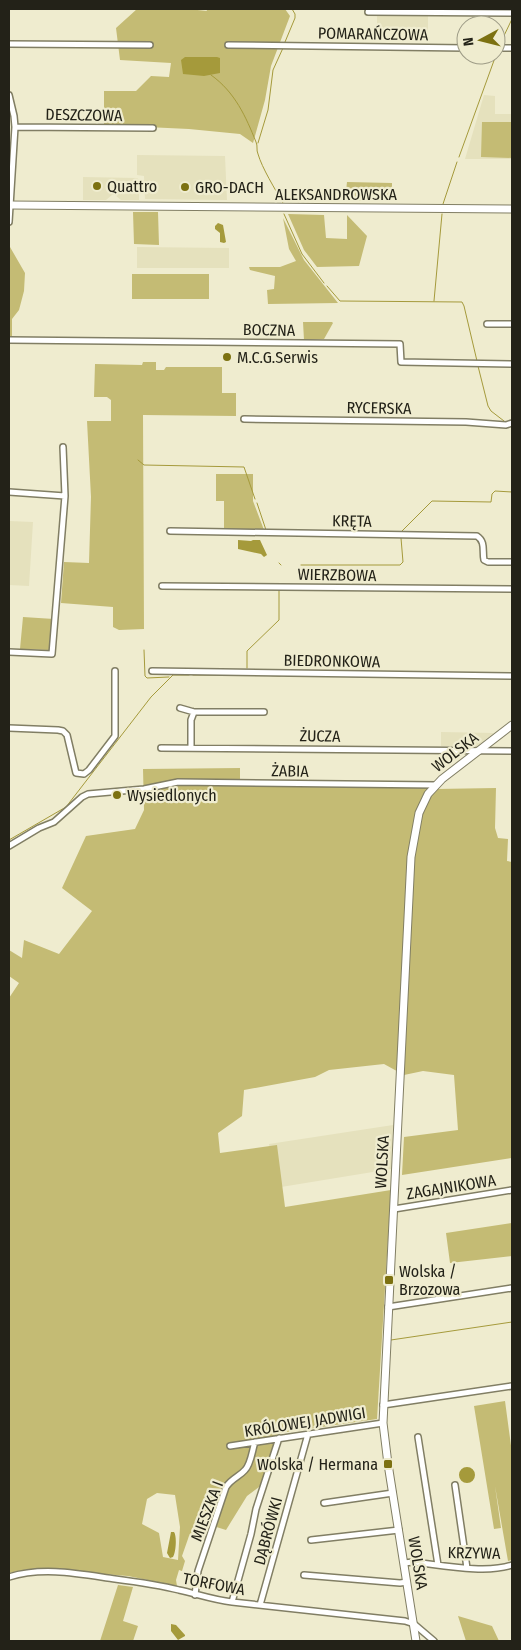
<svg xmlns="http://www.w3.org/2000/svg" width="521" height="1650" viewBox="0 0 521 1650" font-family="'Fira Sans Condensed',sans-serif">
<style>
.built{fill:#e5e1bd}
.green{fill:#c4bb74;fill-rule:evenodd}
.water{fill:#a59a3b}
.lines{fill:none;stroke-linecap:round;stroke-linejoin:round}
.stream{stroke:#a59a3b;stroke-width:1}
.street-casing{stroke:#817e64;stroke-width:8}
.secondary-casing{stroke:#817e64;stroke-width:9}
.street{stroke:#fff;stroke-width:5}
.secondary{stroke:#fff;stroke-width:7}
.poi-dot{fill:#7c7111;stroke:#efeccf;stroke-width:2}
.labels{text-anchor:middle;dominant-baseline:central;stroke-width:4.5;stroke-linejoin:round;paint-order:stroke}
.street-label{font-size:16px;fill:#232218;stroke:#efeccf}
.poi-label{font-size:16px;fill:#232218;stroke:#efeccf;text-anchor:start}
</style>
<rect width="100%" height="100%" fill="#efeccf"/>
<!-- built -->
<path class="built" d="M377,13L428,14V32H377Z
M484,95L495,96V114H512V159H465Z
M137,155L225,156L227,200L145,199L144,176L137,175Z
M83,177L137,178L139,180V200H121L115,195H112L106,200H83Z
M137,247L229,248V268H137Z
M9,521L33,522L29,586L9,585Z
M441,732L494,733L477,746H441Z
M393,1125L391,1169L275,1188L269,1144Z"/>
<!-- green -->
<path class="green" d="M137,9H188L207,11L206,9H285L290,16L271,66L265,100L253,143L240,134L189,129L104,125V91H136L151,76L169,77L171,63L120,60L116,28Z
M482,122H512V158L481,157Z
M347,182L392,183V201L345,200Z
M133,212H158L159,245L134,244Z
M288,214L324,215L326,238L347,239V215L367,236L359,266L317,267L304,250Z
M283,218L304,260L338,303L268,304L267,290L274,289L275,276L250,270L249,267H280L296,261L289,249Z
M10,247L25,273L24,291L19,310L12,319V336H9V266Z
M132,274H209V299H132Z
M303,322H332L333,323L324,339L304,340Z
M143,362H156V370H164L166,367H222V393H236V416L143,415L144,629L119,630L113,627V607L61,603L64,562L89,563L91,497L87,421H111V400L107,397H94L95,364L142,365Z
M216,474H253V501L264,530L224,529V501H216Z
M23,617L54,619L52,648L48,650L20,649Z
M240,768V784L424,787L436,789L496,788L495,828L498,838L508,839L507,861L512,862V1158L402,1175L404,1137L458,1130L454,1075L423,1071L404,1075L384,1064L329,1070L315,1077L244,1090L242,1116L218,1133L220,1153L277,1145L285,1207L391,1190L377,1419L280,1433L278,1435L263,1484L247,1496L226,1530L210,1525L206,1527L203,1539L189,1536L182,1556L185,1561L182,1571L179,1570L176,1580L177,1586L128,1576L55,1570L30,1569L9,1573V998L19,983L9,976V950L22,958L24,940L59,954L92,911L62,888L86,836L135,829L144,810L143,769ZM157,1493L175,1495L180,1527L178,1560L163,1557L159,1533L142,1524L147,1499Z
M512,1223V1256L450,1263L446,1233Z
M505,1401L512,1453V1560L508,1561L495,1486L501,1528L494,1529L474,1406Z
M118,1585L133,1587L123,1621L138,1626L133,1641H100Z
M458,1616L492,1626L499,1641H466Z"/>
<!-- water -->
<path class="water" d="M185,57H217L220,58V73L204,76L183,74L181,60Z
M218,223L223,225L226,242L224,243L220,242V233L215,229V226Z
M238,540L251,541L253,540H260L267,555L264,557L261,554L238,549Z
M459 1475a8 8 0 1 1 16 0a8 8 0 1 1-16 0Z
M171,1532H174C177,1536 176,1552 173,1557L170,1558L167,1553Z
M171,1624L176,1625L185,1635V1636L178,1640L171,1631Z"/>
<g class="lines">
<!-- stream -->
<path class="stream" d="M285,42L295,18V14L292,9
M500,44L512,19
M211,75C235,92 246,117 256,142C258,146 256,150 258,154C262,168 275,189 283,203
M258,143L268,110L273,70L283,48
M459,157L496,55
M443,204L457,162
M284,214L302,254L324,283
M327,286L340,301L462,302L464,306L477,361
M434,301L442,214
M478,366L488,406L491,411L504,421
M138,460L144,465L244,467L255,499
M257,503L266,530
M395,532H401L432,501L491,502L492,494L495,491L512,492
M279,563L281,565
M301,565H400L403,562L401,538
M144,650L145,676L147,678L169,677
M247,668V651L279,620V589
M193,675H230
M258,675L280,676
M286,676H299
M9,840L66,807L151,697L173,675H189
M391,1340L512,1322"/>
<defs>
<path id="street" d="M368,12L512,13
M9,44L150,45
M228,45L466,48
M496,48H512
M9,95L14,116L15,127L9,222
M15,127L153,128
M487,324H512
M9,340L400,344L401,362L512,364
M244,419L466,422L506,425L512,423
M9,492L65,496
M170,531L477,536C486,542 482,551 484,560L488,562H512
M162,586L512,589
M9,652L52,654L65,496L63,447
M152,671L512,676
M180,708L194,712H264
M9,728L58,730L63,731L67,735L76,773L84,774L89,770L115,736V671
M191,747V720L194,712
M161,748L512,751
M9,846L39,828L54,822L82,797L88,794L144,789L178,782L436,785
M394,1209L512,1190
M388,1307L512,1288
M383,1405L512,1386
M418,1437L438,1565
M230,1446L383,1423
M455,1485L467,1568
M324,1503L393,1493
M311,1540L399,1530
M404,1563L413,1562C441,1565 486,1574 512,1565
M304,1575L400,1583L407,1582
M9,1577C41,1567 75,1573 108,1578C131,1581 156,1584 179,1590C197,1594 214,1600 232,1602L405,1621L414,1624L434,1641
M195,1595L198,1571L226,1487C232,1478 239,1477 245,1470C251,1464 252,1451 255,1442
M232,1602L251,1534L256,1509L279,1438
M260,1605L308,1434"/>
<path id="secondary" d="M9,205L512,209
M416,1641L388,1464L383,1423L411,857L419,813L428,794L442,779L512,725"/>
</defs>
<!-- street casing -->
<use href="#street" class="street-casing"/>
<!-- secondary casing -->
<use href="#secondary" class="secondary-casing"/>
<!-- street -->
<use href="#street" class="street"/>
<!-- secondary -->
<use href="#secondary" class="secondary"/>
</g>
<!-- markers -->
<g class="poi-dot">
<circle cx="97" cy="186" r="5"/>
<circle cx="185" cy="187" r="5"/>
<circle cx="227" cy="357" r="5"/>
<circle cx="117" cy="795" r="5"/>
<rect x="384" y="1275" width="10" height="10" rx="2.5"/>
<rect x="383" y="1459" width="10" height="10" rx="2.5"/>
</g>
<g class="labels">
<!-- street labels -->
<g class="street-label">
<text transform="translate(373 34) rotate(1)">POMARAŃCZOWA</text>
<text transform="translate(84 115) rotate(1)">DESZCZOWA</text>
<text x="336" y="194">ALEKSANDROWSKA</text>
<text transform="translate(269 330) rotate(1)">BOCZNA</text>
<text transform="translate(379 408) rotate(1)">RYCERSKA</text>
<text transform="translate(352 521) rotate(1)">KRĘTA</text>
<text transform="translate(337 575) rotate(1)">WIERZBOWA</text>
<text transform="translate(332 661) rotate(1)">BIEDRONKOWA</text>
<text transform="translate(320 736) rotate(1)">ŻUCZA</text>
<text transform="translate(455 752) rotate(-38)">WOLSKA</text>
<text transform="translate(290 771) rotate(1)">ŻABIA</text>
<text transform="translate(382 1162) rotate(-87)">WOLSKA</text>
<text transform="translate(451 1187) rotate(-9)">ZAGAJNIKOWA</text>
<text transform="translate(305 1422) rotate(-9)">KRÓLOWEJ JADWIGI</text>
<text transform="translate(207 1511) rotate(-69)">MIESZKA I</text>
<text transform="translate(268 1531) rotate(-75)">DĄBRÓWKI</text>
<text transform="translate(474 1553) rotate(1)">KRZYWA</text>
<text transform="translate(418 1563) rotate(81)">WOLSKA</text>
<text transform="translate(214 1584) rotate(11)">TORFOWA</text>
</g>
<!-- poi labels -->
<g class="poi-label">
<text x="107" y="186">Quattro</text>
<text x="195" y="187">GRO-DACH</text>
<text x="237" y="357">M.C.G.Serwis</text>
<text x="127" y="795">Wysiedlonych</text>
<text x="399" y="1271">Wolska /<tspan x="399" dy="18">Brzozowa</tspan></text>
<text x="378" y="1464" text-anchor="end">Wolska / Hermana</text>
</g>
</g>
<!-- border -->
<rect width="521" height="1650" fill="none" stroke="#232218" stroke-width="20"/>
<!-- north arrow -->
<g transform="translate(481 40) rotate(263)"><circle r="24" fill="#efeccf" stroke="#9d9b86"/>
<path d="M0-4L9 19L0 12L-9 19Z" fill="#7c7111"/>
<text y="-8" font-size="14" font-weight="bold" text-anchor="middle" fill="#232218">N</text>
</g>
</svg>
